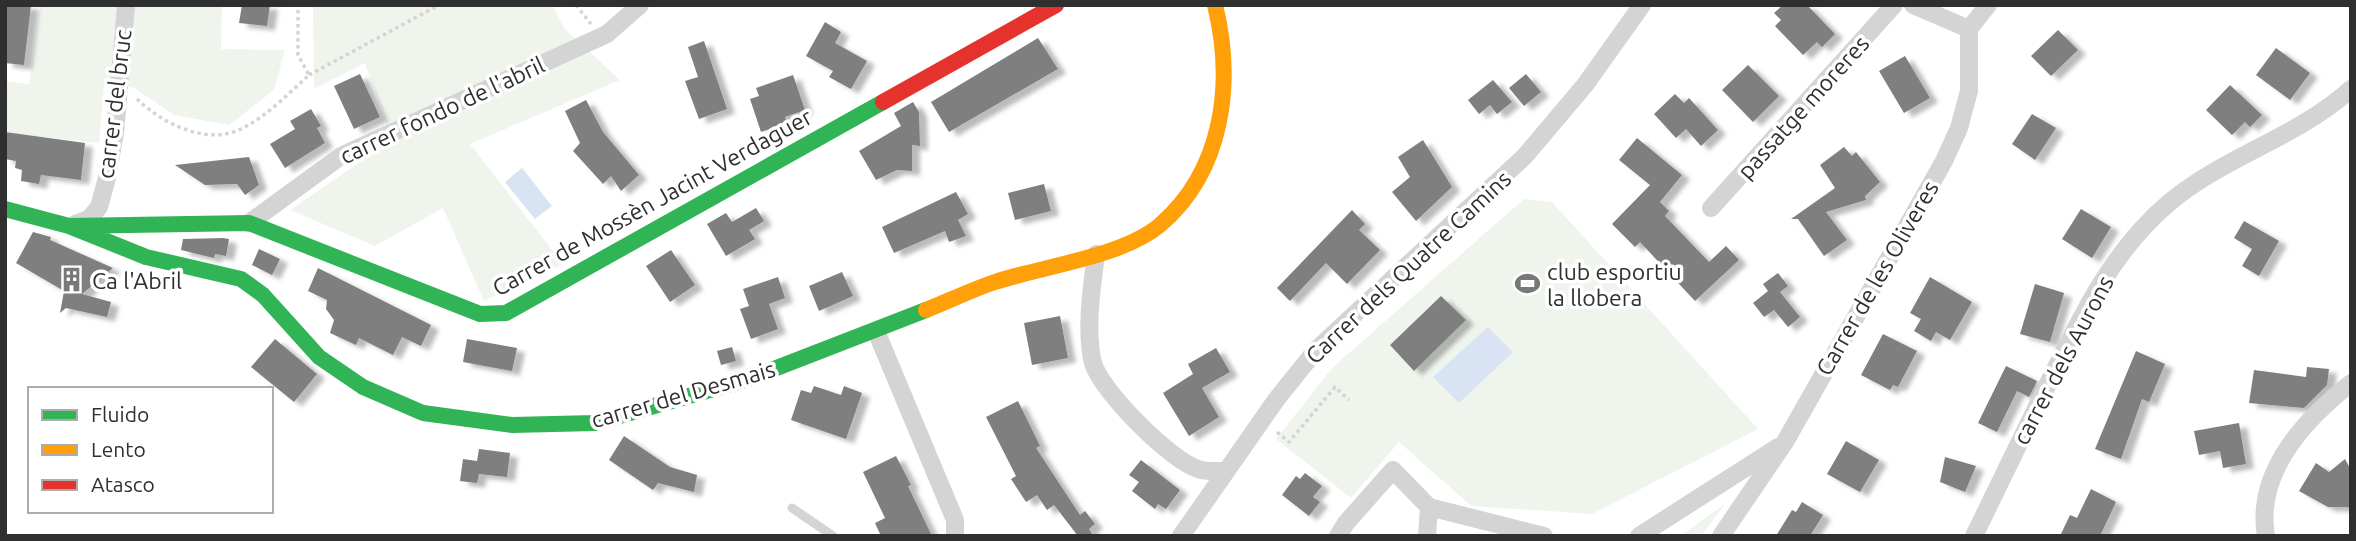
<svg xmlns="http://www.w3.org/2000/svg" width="2356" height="541" viewBox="0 0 2356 541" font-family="Ubuntu,sans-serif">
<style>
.green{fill:#eff5ec}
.water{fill:#d8e4f3}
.building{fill:#7f7f7f;filter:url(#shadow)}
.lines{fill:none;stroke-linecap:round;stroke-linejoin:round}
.path{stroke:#d4d4d4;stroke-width:3.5;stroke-dasharray:3.5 3.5;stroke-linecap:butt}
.lane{stroke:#d4d4d4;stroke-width:9}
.street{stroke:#d4d4d4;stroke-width:18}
.fast{stroke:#30b455;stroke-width:16}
.slow{stroke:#ff9f0a;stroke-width:16}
.jam{stroke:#e5322d;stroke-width:16}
.labels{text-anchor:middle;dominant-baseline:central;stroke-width:7;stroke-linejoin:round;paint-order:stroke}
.street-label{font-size:23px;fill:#2f2f2f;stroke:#fff}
.poi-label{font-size:23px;fill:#2f2f2f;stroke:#fff;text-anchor:start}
</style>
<defs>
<filter id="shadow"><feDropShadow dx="8" dy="4.5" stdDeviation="2" flood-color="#0004"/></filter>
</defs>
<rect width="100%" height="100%" fill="#fff"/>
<!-- green -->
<path class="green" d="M40,5H222L221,49L285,50L274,90L229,125L174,115L133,87L104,86L99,143L5,133V81L29,84Z
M313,5H552L565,29L620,80L470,144L563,264L484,301L443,208L375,246L290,210L392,140L365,63L314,89Z
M1524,199L1552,202L1758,429L1592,514L1471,506L1399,442L1351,498L1276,439L1333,367Z
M1725,504L1701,536H1680Z"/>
<!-- water -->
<path class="water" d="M522,168L552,206L535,219L505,182Z
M1488,327L1513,352L1459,403L1433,377Z"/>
<!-- building -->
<path class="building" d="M5,5H31L24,65L5,63Z
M242,5H270L267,26L239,23Z
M1783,5H1807L1835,34L1822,47L1817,42L1803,55L1775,26L1781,20L1774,13Z
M825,22L841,32L835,43L867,61L851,89L829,77L833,71L806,56Z
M2058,30L2078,50L2051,76L2031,56Z
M1038,38L1058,69L949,132L931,102Z
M704,41L727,109L699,119L685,81L698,77L688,47Z
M2276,48L2310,73L2290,100L2256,75Z
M1905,56L1930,98L1904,113L1879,71Z
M1748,65L1779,96L1753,122L1722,90Z
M360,74L380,117L354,129L334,86Z
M1526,74L1541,92L1524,106L1509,88Z
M793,75L805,110L785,117L787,123L761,132L750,99L759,96L756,88Z
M1493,80L1512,102L1497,114L1490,105L1479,114L1468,100Z
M2230,85L2262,115L2250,127L2245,122L2232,135L2206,110Z
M1675,94L1684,103L1689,98L1718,130L1701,146L1686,129L1676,138L1654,114Z
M586,100L603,132L639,175L621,191L611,176L603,184L573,151L580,143L565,111Z
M913,102L919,112L920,146L912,145V171L897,170L876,180L859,151L901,126L894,113Z
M311,109L321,126L317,128L325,143L285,168L270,144L295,129L290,121Z
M2032,114L2056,128L2035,160L2012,144Z
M5,132L85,143L81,180L41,175L39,184L21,181L22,170L15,168L16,161L5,159Z
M1637,138L1682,175L1660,202L1669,211L1665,216L1709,262L1726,246L1739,260L1695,301L1640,242L1635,247L1612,224L1650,185L1619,160Z
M1423,140L1452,187L1416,221L1392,192L1410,177L1398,157Z
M1844,147L1852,156L1856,152L1880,182L1865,196L1866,200L1826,212L1847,240L1824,256L1798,219H1791L1835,188L1820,165Z
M249,157L259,185L245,195L237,184L205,185L175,165Z
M1044,184L1051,211L1015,220L1008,193Z
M956,192L968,214L958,220L966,236L949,242L945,231L894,253L882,227Z
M756,208L764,221L749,230L755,239L726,256L707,224L726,213L732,222Z
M2081,209L2111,227L2092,258L2062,239Z
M1352,210L1365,224L1359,230L1380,250L1347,284L1326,263L1290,301L1277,288Z
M2244,221L2279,241L2259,276L2242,266L2252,249L2234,238Z
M33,232L51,237L50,240L113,268L82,294L111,302L107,317L66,308L60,313L64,291L16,263Z
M183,239L223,238L229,239L226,256L215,254L214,258L181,250Z
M259,249L280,259L272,275L252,265Z
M671,250L695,285L670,302L646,266Z
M318,268L431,325L421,346L402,337L393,355L359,338L356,345L330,333L334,320L326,309L327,300L308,291Z
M842,272L853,296L819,311L809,286Z
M1778,273L1788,286L1780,292L1800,317L1788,327L1774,310L1764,317L1753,303L1768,291L1763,284Z
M778,277L785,298L769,304L778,329L751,339L740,309L749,306L743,289Z
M1930,277L1972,302L1950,340L1936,332L1931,341L1914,331L1921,319L1910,313Z
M2035,284L2064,293L2050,342L2020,334Z
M1441,296L1466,320L1414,371L1390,345Z
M1060,316L1068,358L1032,365L1024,323Z
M1883,334L1917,351L1898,387L1893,385L1890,390L1861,375Z
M275,339L317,374L294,402L251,367Z
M467,339L517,348L512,371L463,362Z
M732,347L736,361L721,365L717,351Z
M1216,348L1230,372L1202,388L1219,417L1189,436L1163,393L1193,374L1188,364Z
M2136,351L2165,364L2149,402L2142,399L2121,459L2095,449Z
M2006,366L2037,381L2029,397L2017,391L1997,432L1978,423Z
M2307,367L2329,369L2327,385L2304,408L2249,403L2254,370L2306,377Z
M814,386L841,395L844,386L862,393L846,439L791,420L801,390L811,393Z
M1018,401L1040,446L1036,448L1080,515L1085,511L1095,524L1089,529L1093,536H1078L1054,505L1047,510L1037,495L1026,502L1011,479L1016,476L986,417Z
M2239,423L2246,464L2223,468L2220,451L2199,455L2194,431Z
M624,436L670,467L697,475L694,492L658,483L653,490L609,460Z
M1846,441L1879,460L1860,492L1827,474Z
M479,449L510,453L507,477L479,474L477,483L460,481L463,459L477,461Z
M896,456L911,485L908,486L932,536H881L875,523L885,518L863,472Z
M1945,457L1976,466L1965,492L1940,482Z
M2345,459L2351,470V507H2328L2299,491L2316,463L2329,472Z
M1141,460L1180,490L1166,509L1158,504L1155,509L1132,491L1139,482L1129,475Z
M1305,473L1322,486L1313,497L1320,502L1309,516L1282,495L1296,476L1300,479Z
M2091,489L2116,502L2100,536H2060L2070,515L2077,518Z
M1802,502L1823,515L1810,536H1776L1792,510L1796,512Z"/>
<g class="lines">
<!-- path -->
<path class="path" d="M576,5L591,24
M309,75L439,5
M137,99C162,123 206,146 241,129C266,117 288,94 309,75L298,55V5
M1277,432L1289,442L1335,387L1349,400"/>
<!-- lane -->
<path class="lane" d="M792,508L833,536"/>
<!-- street -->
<path class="street" d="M1913,5L1969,29
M1711,208L1894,5
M249,223L341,156L607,34L640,5
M75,224L89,219L99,207L107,178L115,133L126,5
M1096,254C1092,286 1085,331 1093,363C1101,391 1170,460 1198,469C1206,472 1217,471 1225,471
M876,331L955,520V536
M1181,536L1276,400L1316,350L1525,156L1585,85L1642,5
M1338,536L1346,523L1393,470L1429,507L1544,536
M1427,536L1429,507
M1639,536L1778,447
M1721,536L1785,442L1944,161L1959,128L1969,91V29L1988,5
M1974,536C1997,488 2021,440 2044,392C2078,323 2110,252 2170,202C2225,156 2298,137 2351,89
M2266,536C2255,472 2305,419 2351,383"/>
<!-- fast -->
<path class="fast" d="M5,209L69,226L249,223L480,314L506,313L883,102
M69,226L146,257L241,279L263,295L319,357L363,387L423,413L512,425L595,423L748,379L926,310"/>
<!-- slow -->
<path class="slow" d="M926,310C949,301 971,290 995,282C1043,266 1122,257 1160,225C1224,170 1234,82 1215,5"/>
<!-- jam -->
<path class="jam" d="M883,102L1056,5"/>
</g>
<!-- icons -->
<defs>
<symbol id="building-bare" viewBox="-9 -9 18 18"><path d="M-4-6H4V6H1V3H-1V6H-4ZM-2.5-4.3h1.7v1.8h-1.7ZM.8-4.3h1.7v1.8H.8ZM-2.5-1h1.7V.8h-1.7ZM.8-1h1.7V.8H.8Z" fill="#787878" stroke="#fff" stroke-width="2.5" paint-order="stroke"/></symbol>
<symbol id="stadium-bare" viewBox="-9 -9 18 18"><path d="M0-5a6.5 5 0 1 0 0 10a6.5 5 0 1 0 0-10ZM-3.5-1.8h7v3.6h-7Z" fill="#787878" stroke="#fff" stroke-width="2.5" paint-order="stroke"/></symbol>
</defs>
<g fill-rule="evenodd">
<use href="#building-bare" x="54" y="262" width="35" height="35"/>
<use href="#stadium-bare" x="1510" y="266" width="35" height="35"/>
</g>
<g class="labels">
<!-- street labels -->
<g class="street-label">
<text transform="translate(114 104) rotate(-83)">carrer del bruc</text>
<text transform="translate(1803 107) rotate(-48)">passatge moreres</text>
<text transform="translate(442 110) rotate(-25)">carrer fondo de l'abril</text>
<text transform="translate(652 202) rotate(-29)">Carrer de Mossèn Jacint Verdaguer</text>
<text transform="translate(1408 267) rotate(-43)">Carrer dels Quatre Camins</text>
<text transform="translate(1877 278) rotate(-60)">Carrer de les Oliveres</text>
<text transform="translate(2063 360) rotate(-62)">carrer dels Aurons</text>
<text transform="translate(683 394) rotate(-16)">carrer del Desmais</text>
</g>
<!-- poi labels -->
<g class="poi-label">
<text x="1547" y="271">club esportiu<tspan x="1547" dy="26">la llobera</tspan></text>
<text x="92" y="280">Ca l'Abril</text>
</g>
</g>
<!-- border -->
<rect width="2356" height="541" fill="none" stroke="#2f2f2f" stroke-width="14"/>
<!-- legend -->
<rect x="28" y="387" width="245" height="126" fill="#ffffff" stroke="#acacac" stroke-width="2"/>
<rect x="42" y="410" width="35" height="10" fill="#30b455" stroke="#acacac" stroke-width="2"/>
<text x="91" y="422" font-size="21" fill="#2f2f2f">Fluido</text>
<rect x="42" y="445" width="35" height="10" fill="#ff9f0a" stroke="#acacac" stroke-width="2"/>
<text x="91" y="457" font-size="21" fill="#2f2f2f">Lento</text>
<rect x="42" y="480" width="35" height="10" fill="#e5322d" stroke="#acacac" stroke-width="2"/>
<text x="91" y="492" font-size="21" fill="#2f2f2f">Atasco</text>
</svg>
